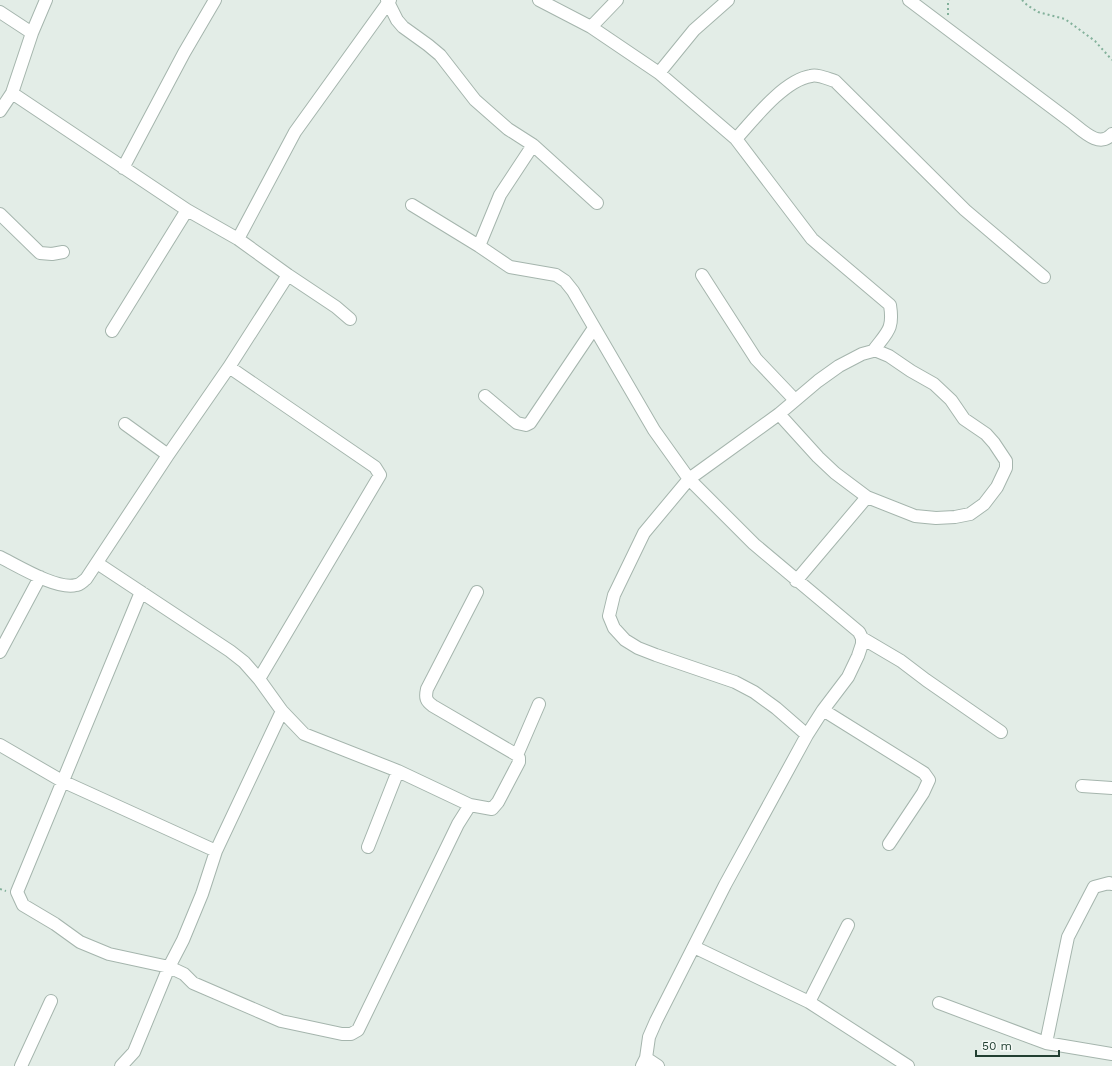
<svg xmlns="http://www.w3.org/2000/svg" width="1112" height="1066" viewBox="0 0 1112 1066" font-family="'Work Sans',sans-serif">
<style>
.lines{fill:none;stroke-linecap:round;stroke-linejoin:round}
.minor-casing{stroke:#a5b5ad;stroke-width:14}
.path{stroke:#83b19b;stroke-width:2;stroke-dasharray:2 3;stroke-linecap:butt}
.minor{stroke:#fff;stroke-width:12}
</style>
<rect width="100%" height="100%" fill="#e3ede7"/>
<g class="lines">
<defs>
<path id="minor" d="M387,0L397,20L403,27L428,45L440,55L475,100L508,129L533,145L500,195L479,246L510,267L556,275L565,281L573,291L654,430L689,479L754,544L859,632L862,638V644L858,656L848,677L823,710L807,735L725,885L656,1021L649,1037L646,1058L642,1066
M539,0L591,27L659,73L736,139L812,239L890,305C894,330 887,332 873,351
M909,0L1070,121C1082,130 1099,149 1112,134
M0,12L32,33
M591,27L617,0
M659,73L694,30L728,0
M0,111L12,93L32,33L46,0
M736,139C753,120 784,80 811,76C817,74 828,79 835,81L965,210L1044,277
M533,145L597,203
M123,168L184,53L215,0
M412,205L479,246
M0,214L40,253L52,254L63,252
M238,239L295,132L390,0
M288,275L336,307L350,319
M702,275L756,359L795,400
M112,331L187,210
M229,367L375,467L380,475L259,679
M485,396L517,423L526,425L530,423L594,328
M779,414L818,457L835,473L867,497L915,516L936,518L955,517L970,514L984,504L997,487L1006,468V461L994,443L986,434L964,419L951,400L934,384L911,371L889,356L877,351H873L862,354L839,366L818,381L779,414L689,479L644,533L614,595L609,616L614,628L625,640L638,648L656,655L735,682L754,692L776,708L807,735
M125,424L168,455
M0,557C18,566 57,590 76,585C80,585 83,581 86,579L168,455L229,367L288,275L238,239L187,210L12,93
M97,563L230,651L244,662L259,679L282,711L304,734L398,771L470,805L492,809L498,802L519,762V758L517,755L433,706C426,701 425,698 427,689L477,592
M796,581L867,497
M862,638L901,661L926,680L1001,732
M0,652L40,577
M823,710L924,773L929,780L923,793L889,844
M282,711L216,851L202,894L183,940L169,967L184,974L193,983L281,1021L342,1034H351L358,1030L458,824L470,805
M0,745L62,781L216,851
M517,755L539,704
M1082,786L1112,788
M368,847L398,771
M694,947L809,1002L908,1066
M809,1002L848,925
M939,1003L1046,1043L1112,1054
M1046,1043L1068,937L1094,887L1109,883L1112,884
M646,1058L658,1066
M21,1066L51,1001
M121,1066L134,1052L169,967L109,954L80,942L55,924L23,905L17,892L141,592"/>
</defs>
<!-- minor casing -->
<use href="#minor" class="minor-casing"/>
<!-- path -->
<path class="path" d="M1022,0L1027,5L1038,12L1065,19L1095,41L1112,60
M948,15V3L949,0
M0,889L6,891"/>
<!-- minor -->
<use href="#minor" class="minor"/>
</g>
<!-- scale -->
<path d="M976 1050v6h83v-6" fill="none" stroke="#223f32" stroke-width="2"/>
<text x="982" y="1050" font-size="12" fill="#223f32" stroke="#f4f9f6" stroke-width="3" paint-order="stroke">50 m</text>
</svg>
